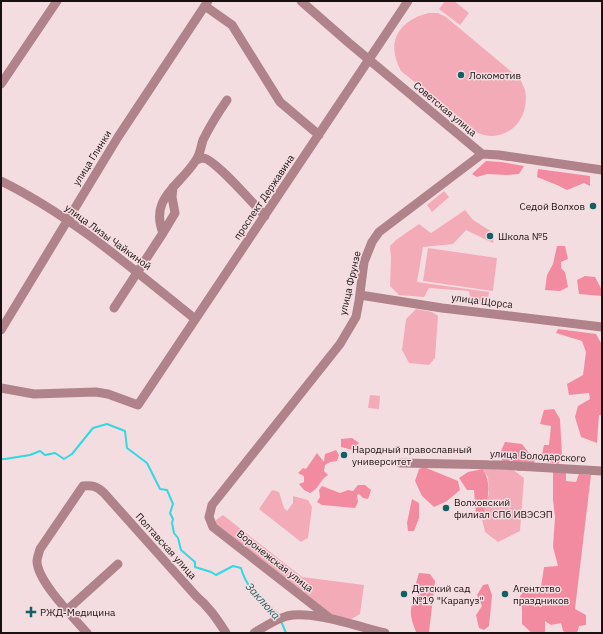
<svg xmlns="http://www.w3.org/2000/svg" width="603" height="634" viewBox="0 0 603 634" font-family="'IBM Plex Sans',sans-serif">
<style>
.green{fill:#f3abb8}
.forest{fill:#f38ba0}
.lines{fill:none;stroke-linecap:round;stroke-linejoin:round}
.stream{stroke:#33d8e1;stroke-width:2}
.minor{stroke:#b0828a;stroke-width:9}
.poi-dot{fill:#106165;stroke:#f4dde0;stroke-width:1.5}
.labels{text-anchor:middle;dominant-baseline:central;stroke-width:3;stroke-linejoin:round;paint-order:stroke}
.poi-label{font-size:10px;fill:#181011;stroke:#f4dde0;text-anchor:start}
.street-label{font-size:10px;fill:#181011;stroke:#f4dde0}
.water-label{font-size:11px;font-style:italic;fill:#216064;stroke:#f4dde0}
</style>
<rect width="100%" height="100%" fill="#f4dde0"/>
<!-- green -->
<path class="green" d="M445,1H454L469,13L460,25L439,9Z
M429,13H438L446,17L520,79C522,83 524,87 525,90C531,120 505,146 476,132L401,71C385,42 399,20 429,13Z
M444,191L449,197L432,212L427,205Z
M465,210L473,220L494,233L493,243L466,230L453,244L423,247L417,282L489,292L487,305L471,303L469,291L429,288L424,297L399,295L390,286L391,258L390,246L396,240L419,224L431,233Z
M428,248L497,258L493,291L423,281Z
M416,309L432,312L438,316L435,358L429,365L409,363L402,350L406,319Z
M370,395L380,396L379,409L368,408Z
M492,467L512,469L524,478L520,531L498,542L485,532L482,519L489,493L488,477L483,469Z
M272,490L279,492L284,508L287,511L293,503V496L308,500L312,507L308,538L301,542L259,509Z
M223,515L302,577L364,585L360,614L348,621L337,618L216,524V520Z"/>
<!-- forest -->
<path class="forest" d="M486,161L501,162L524,166L519,174L507,175L487,174L477,177L472,174Z
M538,169L590,176V186L584,183L567,190L557,185L537,177Z
M557,246H565L568,259L561,262V268L565,272L568,287L560,291L545,290L547,275L553,264Z
M585,276L595,277L602,290V296L579,294L577,280Z
M558,329L596,334L601,343L602,342V415H599L597,443L581,437L575,417L578,406L590,399L589,393L569,395L567,384L583,375L586,352L582,341L556,333Z
M554,409L560,419L562,456L558,465L541,459L544,445H549L551,426L540,424L544,410Z
M352,438L359,443L353,450L341,447V439Z
M505,442L522,444L535,461L530,470L518,471L502,460L501,451Z
M336,450L339,455L337,461L330,462L325,465L324,471L328,475C319,481 319,489 310,493L304,490L299,484L304,482V476L298,473L303,468L306,469L317,453L324,462L325,454Z
M424,467L458,481L460,490L447,501L434,507L422,496L415,481L419,469Z
M483,469C493,486 487,502 482,519L476,514L474,490H467L459,478L468,472Z
M553,471L566,473V481L576,482L579,474L591,475L575,609L586,615V625L579,626L577,633H566L563,631L561,623L551,625L545,621V633H532L522,624V610L520,596L528,586L541,587L544,567L558,566L553,547L555,517L553,500Z
M358,485H365L371,490L368,499L363,498L359,494L357,495L358,502L355,508L322,505L317,502L320,497L319,490L322,486L340,493L348,490L353,491Z
M412,499L419,503V518L414,531H408L407,523Z
M419,573L430,574L435,581L429,632L422,633L416,632C409,615 408,606 420,592L416,583Z
M488,584L492,595L489,626L484,630L479,628L476,615L482,606L477,595L483,585Z"/>
<g class="lines">
<!-- stream -->
<path class="stream" d="M1,459H5L30,455L40,451L45,455L55,453L64,459L72,454L93,428L107,424L125,431L127,448L147,463L160,489L167,490L173,504L170,513L173,519L172,523L174,533L178,538L181,550L195,562V567L211,572L216,575L233,566L241,568C247,591 263,599 279,615
M281,621L286,633"/>
<!-- minor -->
<path class="minor" d="M301,1L349,43L482,154L499,155L602,170
M205,6L232,25L280,102L319,135
M1,84L57,1
M197,160C198,159 202,158 203,158C215,159 254,205 265,216
M1,181C72,216 134,270 195,319
M163,233C149,198 180,186 196,160C200,155 201,146 203,140C210,126 218,113 227,100
M360,295L442,308L602,327
M114,308L163,233L175,213L172,197L173,187
M1,330L118,137L208,1
M1,388L34,394L96,392L108,394L138,405L408,1
M400,463L501,465L602,471
M67,610L118,564
M331,619L213,527L209,517L212,505L340,344L356,317L359,301L364,262L372,242L379,232L482,154
M87,633C74,618 37,581 37,561C37,558 39,553 40,549L83,486C92,485 97,486 104,493L196,596C209,607 217,619 226,633
M254,633C264,627 276,619 287,616C313,610 359,627 385,633"/>
</g>
<!-- markers -->
<g class="poi-dot">
<circle cx="461" cy="75" r="4"/>
<circle cx="593" cy="206" r="4"/>
<circle cx="490" cy="236" r="4"/>
<circle cx="344" cy="455" r="4"/>
<circle cx="446" cy="508" r="4"/>
<circle cx="404" cy="594" r="4"/>
<circle cx="505" cy="594" r="4"/>
<path d="M29 606h4v4h4v4h-4v4h-4v-4h-4v-4h4z"/>
</g>
<g class="labels">
<!-- poi labels -->
<g class="poi-label">
<text x="469" y="75">Локомотив</text>
<text x="585" y="206" text-anchor="end">Седой Волхов</text>
<text x="498" y="236">Школа №5</text>
<text x="352" y="449">Народный православный<tspan x="352" dy="12">университет</tspan></text>
<text x="454" y="502">Волховский<tspan x="454" dy="12">филиал СПб ИВЭСЭП</tspan></text>
<text x="412" y="588">Детский сад<tspan x="412" dy="12">№19 "Карапуз"</tspan></text>
<text x="513" y="588">Агентство<tspan x="513" dy="12">праздников</tspan></text>
<text x="40" y="612">РЖД-Медицина</text>
</g>
<!-- street labels -->
<g class="street-label">
<text transform="translate(445 109) rotate(40)">Советская улица</text>
<text transform="translate(92 158) rotate(-58)">улица Глинки</text>
<text transform="translate(264 197) rotate(-56)">проспект Державина</text>
<text transform="translate(108 237) rotate(36)">улица Лизы Чайкиной</text>
<text transform="translate(350 283) rotate(-77)">улица Фрунзе</text>
<text transform="translate(482 301) rotate(7)">улица Щорса</text>
<text transform="translate(538 456) rotate(3)">улица Володарского</text>
<text transform="translate(166 546) rotate(48)">Полтавская улица</text>
<text transform="translate(275 561) rotate(38)">Воронежская улица</text>
</g>
<!-- water labels -->
<g class="water-label">
<text transform="translate(263 601) rotate(48)">Заклюка</text>
</g>
</g>
<!-- border -->
<rect width="603" height="634" fill="none" stroke="#181011" stroke-width="4"/>
</svg>
